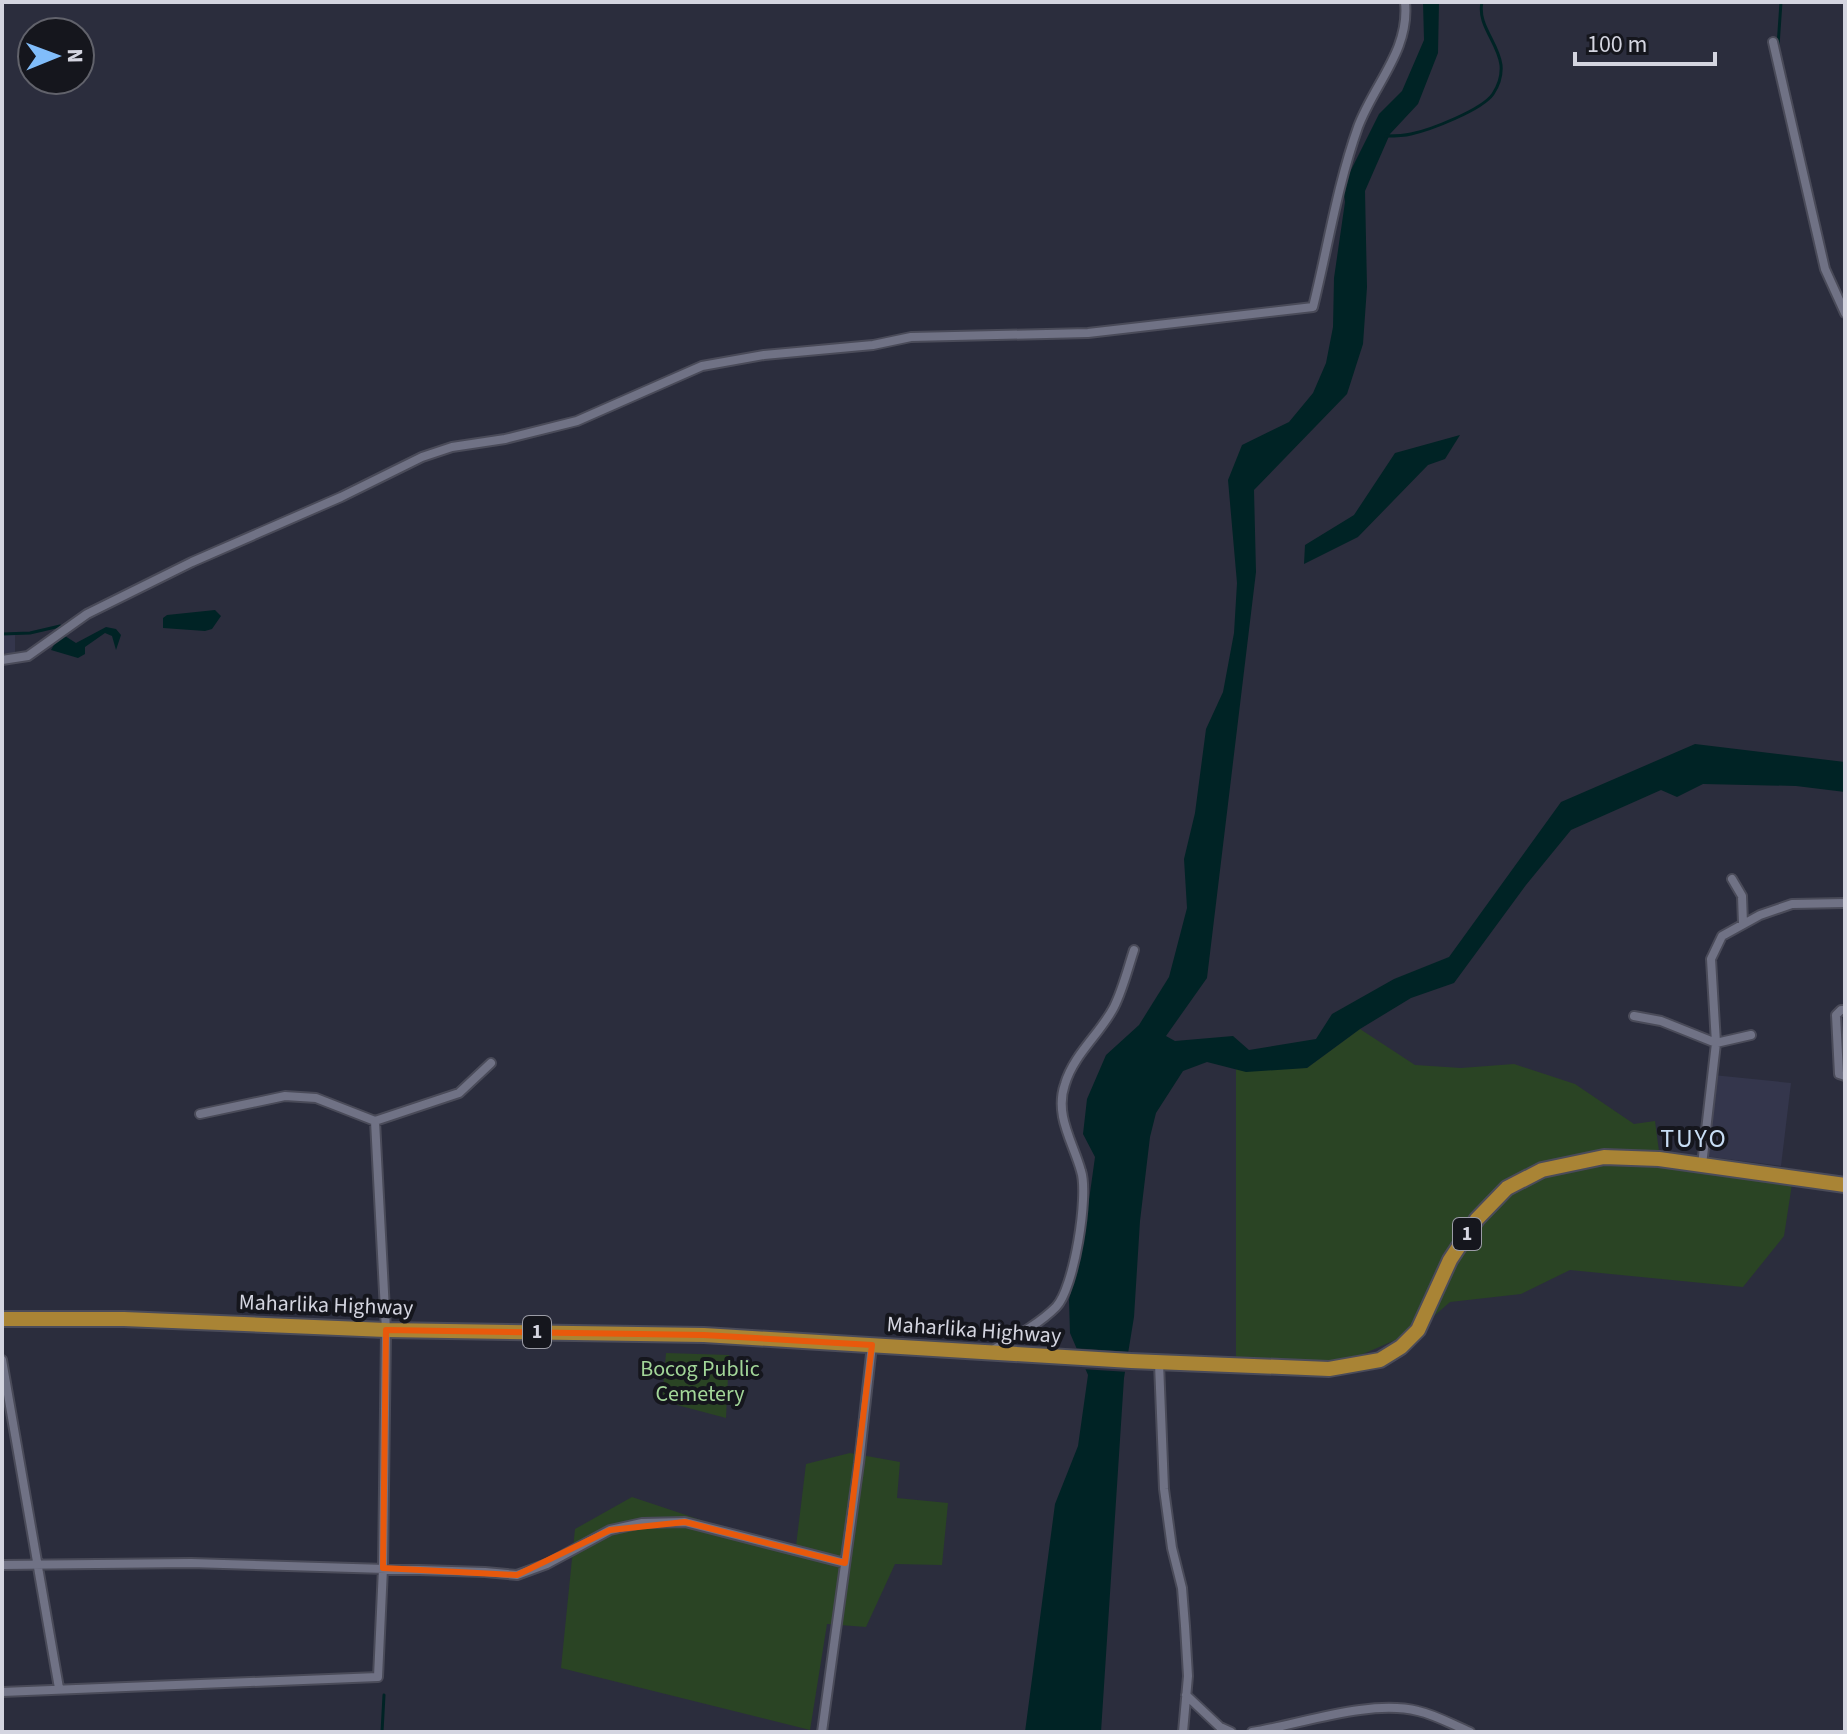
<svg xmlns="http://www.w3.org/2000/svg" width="1847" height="1734" viewBox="0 0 1847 1734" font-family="'Source Sans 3',sans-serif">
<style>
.built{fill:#34364c}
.green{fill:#2a4424}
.water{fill:#002325}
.pier{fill:#2b2d3d}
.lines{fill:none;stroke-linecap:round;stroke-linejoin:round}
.stream{stroke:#002325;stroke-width:3}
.minor-casing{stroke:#4a4b59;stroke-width:12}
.trunk-casing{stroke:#4a4b59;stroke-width:18}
.minor{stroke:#707285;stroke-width:8}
.trunk{stroke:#a98435;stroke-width:14}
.marked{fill:none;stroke:#e8590c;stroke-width:6;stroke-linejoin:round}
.labels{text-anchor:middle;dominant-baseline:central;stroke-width:8;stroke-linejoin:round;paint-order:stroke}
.shield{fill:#15161d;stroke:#9b9ca6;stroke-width:2}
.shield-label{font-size:20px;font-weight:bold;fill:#d4d5e0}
.street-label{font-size:22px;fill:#d4d5e0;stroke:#15161d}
.park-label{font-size:22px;fill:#a2d698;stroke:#15161d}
.quarter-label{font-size:26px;letter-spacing:2px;fill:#c7ddf4;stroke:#15161d}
</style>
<rect width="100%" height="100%" fill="#2b2d3d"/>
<!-- built -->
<path class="built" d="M15,634V653H2V635Z
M1713,1075L1791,1083L1781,1166L1703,1156Z"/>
<!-- green -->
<path class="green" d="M1360,1029L1415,1065L1461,1068L1514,1064L1575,1084L1634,1124L1655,1121L1660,1159L1792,1184L1784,1236L1743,1287L1570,1270L1521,1294L1450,1302L1418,1330L1329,1369L1236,1365V1069L1307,1068Z
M666,1353L729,1355L726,1418L662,1401Z
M850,1453L900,1462L897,1498L948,1503L942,1565L895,1564L866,1627L827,1624L810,1730L561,1668L575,1529L632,1497L728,1529L796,1546L806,1464Z"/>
<!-- water -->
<path class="water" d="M1423,2H1439L1438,53L1418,104L1390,134L1365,191L1367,287L1363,344L1347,394L1254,490L1256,572L1207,978L1166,1036L1175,1041L1233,1036L1249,1050L1316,1039L1332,1014L1394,979L1449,957L1561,802L1695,744L1845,762V792L1796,786L1703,784L1677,797L1661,790L1571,830L1526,885L1454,983L1411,998L1360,1029L1307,1068L1246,1072L1207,1062L1183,1071L1156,1113L1150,1137L1140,1221L1134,1317L1124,1378L1101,1732H1025L1055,1504L1078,1446L1088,1375L1070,1333L1069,1300L1084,1236L1095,1157L1083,1134L1087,1099L1106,1055L1139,1025L1169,977L1187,908L1184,859L1195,813L1206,729L1223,692L1234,633L1237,583L1228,480L1242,445L1289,422L1313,393L1326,363L1333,327L1334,278L1345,202L1343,186L1379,114L1402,91L1424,40Z
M1460,435L1445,459L1428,465L1358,537L1304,564L1305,545L1354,515L1395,453Z
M215,610L221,616L212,629L205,631L163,628V618L167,615Z
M106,627L116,629L121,635L116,650L112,636L105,633L85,647V654L78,658L51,650L58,638L65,636L76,643Z"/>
<!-- pier -->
<path class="pier" d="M1072,1348L1132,1352L1129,1372L1081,1369Z"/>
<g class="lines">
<!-- stream -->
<path class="stream" d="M1778,46L1781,2
M1386,136C1394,136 1403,136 1411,134C1430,130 1482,110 1493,94C1499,85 1502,76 1501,65C1498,42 1477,25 1482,2
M2,634L30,633L60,626
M382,1732L384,1695"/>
<defs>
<path id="minor" d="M1773,42L1825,269L1845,313
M2,660L28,656L87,614L192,562L341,497L422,457L452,447L505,439L577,421L702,366L764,355L873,345L911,337L1088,333L1313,307C1328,247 1337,186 1358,127C1374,84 1410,50 1405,2
M1732,879L1742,896L1743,924
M1845,1010H1841L1836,1015L1839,1074L1845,1076
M1634,1016L1661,1021L1716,1043L1751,1035
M200,1114L285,1096L316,1098L375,1121L459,1093L491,1063
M1702,1165L1716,1043L1711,959L1722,936L1760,915L1792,904L1845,903
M991,1351C1013,1338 1038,1325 1056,1307C1074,1289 1089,1195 1081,1171C1073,1142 1054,1115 1065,1084C1074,1054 1100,1034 1114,1007C1123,989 1128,968 1134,950
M2,1360L59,1688
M1159,1363L1164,1489L1172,1548L1182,1588L1185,1626L1188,1676L1183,1732
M2,1565L191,1563L485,1572L517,1575L547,1564L610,1530L642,1523L685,1522L845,1563
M2,1692L378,1677L383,1568L386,1330L375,1121
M1186,1695L1220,1727L1231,1732
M822,1732L859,1463L872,1345
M1252,1732C1301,1724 1370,1699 1418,1711C1436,1715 1453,1725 1470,1732"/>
<path id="trunk" d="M2,1319H124L386,1330L704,1335L1131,1361L1329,1369L1380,1360L1401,1347L1418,1330L1450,1260L1477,1219L1507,1188L1542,1170L1604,1157L1659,1159L1845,1185"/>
</defs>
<!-- minor casing -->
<use href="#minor" class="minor-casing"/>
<!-- trunk casing -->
<use href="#trunk" class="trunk-casing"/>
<!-- minor -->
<use href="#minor" class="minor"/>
<!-- trunk -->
<use href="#trunk" class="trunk"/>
</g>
<!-- marked area -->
<path class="marked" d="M386,1330L704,1335L872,1345L845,1563L685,1522L610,1530L517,1575L383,1568Z"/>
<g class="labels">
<!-- shield labels -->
<g class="shield">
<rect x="1453" y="1218" width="28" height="32" rx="6"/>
<rect x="523" y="1316" width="28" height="32" rx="6"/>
</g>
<g class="shield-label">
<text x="1467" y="1234">1</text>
<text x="537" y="1332">1</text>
</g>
<!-- street labels -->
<g class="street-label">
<text transform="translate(326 1305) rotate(2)">Maharlika Highway</text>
<text transform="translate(974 1330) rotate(4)">Maharlika Highway</text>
</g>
<!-- park labels -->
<g class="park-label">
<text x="700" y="1369">Bocog Public<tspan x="700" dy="25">Cemetery</tspan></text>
</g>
<!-- quarter labels -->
<g class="quarter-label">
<text x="1694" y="1138">TUYO</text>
</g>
</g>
<!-- border -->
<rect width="1847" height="1734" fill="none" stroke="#d4d5e0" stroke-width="8"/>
<!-- north arrow -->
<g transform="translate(56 56) rotate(89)"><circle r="38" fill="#15161d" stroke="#61626b" stroke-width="2"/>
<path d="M0-6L14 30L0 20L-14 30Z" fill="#81bdfa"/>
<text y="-12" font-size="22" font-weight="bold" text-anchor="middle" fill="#d4d5e0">N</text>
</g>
<!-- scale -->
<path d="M1575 52v12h140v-12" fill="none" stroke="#d4d5e0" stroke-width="4"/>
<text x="1587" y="52" font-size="24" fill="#d4d5e0" stroke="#15161d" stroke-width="6" paint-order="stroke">100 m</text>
</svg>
